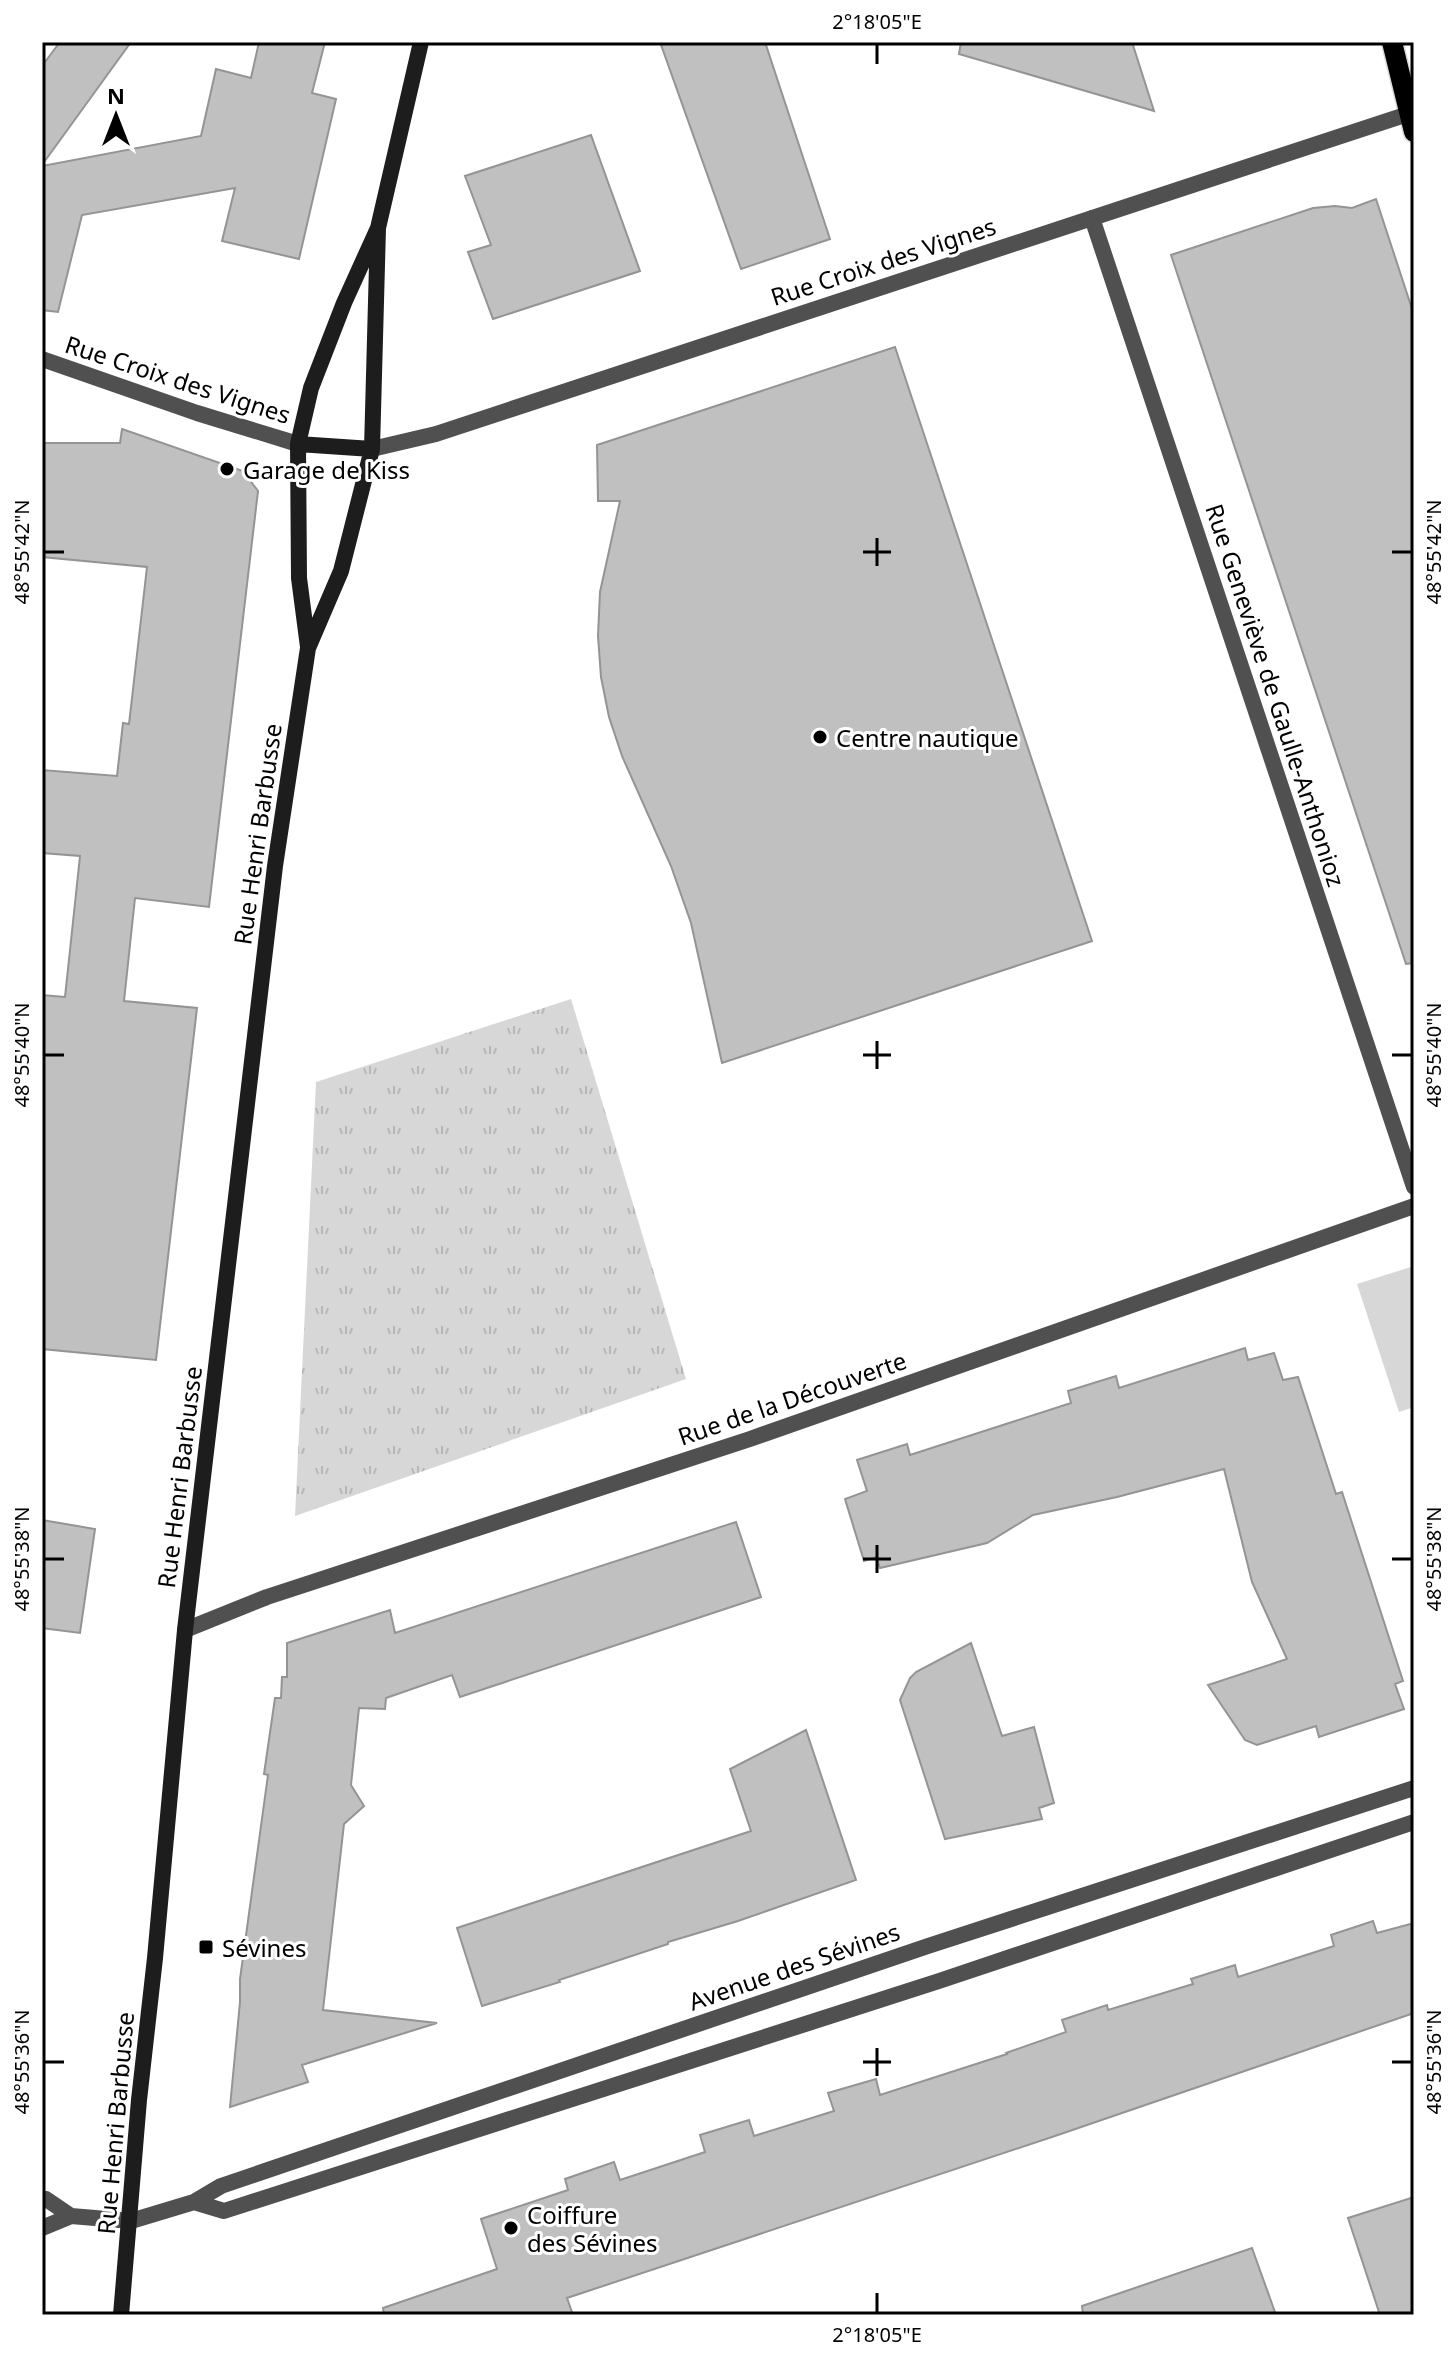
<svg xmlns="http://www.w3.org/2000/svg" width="1456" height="2357" viewBox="0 0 1456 2357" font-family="'Noto Sans',sans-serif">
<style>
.grass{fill:#d7d7d7}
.park{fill:url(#park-tufts)}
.building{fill:#c0c0c0;stroke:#949494;stroke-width:2}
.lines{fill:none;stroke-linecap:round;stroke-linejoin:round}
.primary-casing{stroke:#dbdbdb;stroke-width:23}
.lane{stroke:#505050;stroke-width:16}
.street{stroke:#505050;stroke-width:16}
.secondary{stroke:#1d1d1d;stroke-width:16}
.primary{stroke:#000;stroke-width:20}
.ticks{fill:none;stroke:#000;stroke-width:3}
.poi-dot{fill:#000;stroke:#fff;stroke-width:3}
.labels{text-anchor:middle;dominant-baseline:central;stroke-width:6;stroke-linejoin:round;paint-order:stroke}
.street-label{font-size:24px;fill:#000;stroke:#fff}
.poi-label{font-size:24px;fill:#000;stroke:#fff;text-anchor:start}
.neatline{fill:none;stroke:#000;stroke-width:3}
.ticks-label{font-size:20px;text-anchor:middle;fill:#000}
</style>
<defs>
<pattern id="park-tufts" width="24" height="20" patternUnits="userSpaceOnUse" patternTransform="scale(2)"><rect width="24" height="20" fill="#d7d7d7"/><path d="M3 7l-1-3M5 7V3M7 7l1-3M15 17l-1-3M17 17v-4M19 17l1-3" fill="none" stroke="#b7b7b7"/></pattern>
</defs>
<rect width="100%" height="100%" fill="#fff"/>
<!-- grass -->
<path class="grass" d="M1414,1266V1407L1399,1412L1357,1284Z"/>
<!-- park -->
<path class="park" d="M571,999L686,1379L295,1516L316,1082Z"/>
<!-- building -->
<path class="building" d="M60,42H131L42,165V66Z
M259,42H325L312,93L336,99L299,259L222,241L235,188L82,215L58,312L42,310V166L201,136L216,69L251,78Z
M660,42H765L830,239L741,269Z
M961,42H1132L1154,111L959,54Z
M591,135L640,271L493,319L468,252L491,245L465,176Z
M1376,199L1414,315V963L1406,964L1171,255L1313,208L1335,206L1352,208Z
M895,347L1092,941L722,1063L691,923L671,866L622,756L609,717L601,677L598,636L600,592L620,501H598L597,445Z
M122,429L243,471L258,491L209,907L135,898L124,1001L197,1008L156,1360L42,1349V995L65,997L80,856L42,853V770L117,776L123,723L129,724L147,567L42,557V443H120Z
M1245,1348L1248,1360L1274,1353L1283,1380L1298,1377L1336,1494L1342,1492L1403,1681L1395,1684L1404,1709L1319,1737L1316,1726L1257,1745L1245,1740L1208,1685L1287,1659L1252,1582L1224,1469L1117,1497L1033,1515L987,1543L880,1568L876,1557L864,1561L845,1499L867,1491L857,1460L907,1444L910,1455L1071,1403L1068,1391L1116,1376L1119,1388Z
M42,1520L95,1529L80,1633L42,1628Z
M736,1522L761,1597L460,1697L452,1675L386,1698L385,1709L359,1708L351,1785L364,1806L344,1824L323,2010L437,2023L302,2065L308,2082L230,2107L240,2002V1979L268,1775L264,1774L275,1698H281L282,1677H287V1643L390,1610L395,1633Z
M971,1643L1002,1736L1034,1727L1054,1803L1039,1808L1042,1819L945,1839L900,1700L910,1678L916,1672Z
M806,1730L856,1880L738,1921L668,1942V1944L559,1980L560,1982L482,2006L457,1928L751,1831L730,1769Z
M1373,1921L1377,1933L1414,1923V2013L1052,2137L567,2298L573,2315H384L383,2308L497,2269L481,2219L568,2190L565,2179L614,2162L620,2180L705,2152L700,2135L749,2120L754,2136L834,2111L828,2093L876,2079L880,2095L1007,2054L1006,2053L1066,2032L1062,2020L1107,2005L1108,2010L1193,1984L1191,1979L1235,1965L1238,1977L1334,1946L1331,1935Z
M1414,2197V2315H1380L1348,2218Z
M1252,2248L1276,2315H1083L1082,2306Z"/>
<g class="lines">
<defs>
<path id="primary" d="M1392,42L1414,132"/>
</defs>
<!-- primary casing -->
<use href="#primary" class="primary-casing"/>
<!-- lane -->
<path class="lane" d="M1092,218L1414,1187"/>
<!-- street -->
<path class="street" d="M42,359L197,413L298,444
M372,449L436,434L1408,114
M185,1630L267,1597L750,1439L1414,1206
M42,2199H46L71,2216
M194,2202L224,2211L939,1981L1414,1822
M42,2228L71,2216L131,2221L194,2202L221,2186L928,1946L1414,1788"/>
<!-- secondary -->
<path class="secondary" d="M298,444L372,449
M308,647L299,578L298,444L311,388L344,303L378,228L421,42
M121,2315L139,2100L155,1958L185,1630L275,866L308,648L341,571L372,449L378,228"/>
<!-- primary -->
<use href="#primary" class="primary"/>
</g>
<!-- ticks -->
<path class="ticks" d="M877,44V64M877,538V566M44,552H64M863,552H891M1392,552H1412M877,1041V1069M44,1055H64M863,1055H891M1392,1055H1412M877,1545V1573M44,1559H64M863,1559H891M1392,1559H1412M877,2048V2076M44,2062H64M863,2062H891M1392,2062H1412M877,2293V2313"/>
<!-- markers -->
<g class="poi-dot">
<circle cx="227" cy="469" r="8"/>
<circle cx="820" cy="737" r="8"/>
<rect x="198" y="1939" width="16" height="16" rx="4"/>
<circle cx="511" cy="2228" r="8"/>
</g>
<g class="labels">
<!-- street labels -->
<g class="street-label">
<text transform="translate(883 261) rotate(-18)">Rue Croix des Vignes</text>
<text transform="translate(178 379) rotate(18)">Rue Croix des Vignes</text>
<text transform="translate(1276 695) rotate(72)">Rue Geneviève de Gaulle-Anthonioz</text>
<text transform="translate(257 834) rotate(-82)">Rue Henri Barbusse</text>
<text transform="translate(792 1398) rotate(-19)">Rue de la Découverte</text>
<text transform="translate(179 1477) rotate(-83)">Rue Henri Barbusse</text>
<text transform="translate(794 1966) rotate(-19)">Avenue des Sévines</text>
<text transform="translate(115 2123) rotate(-85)">Rue Henri Barbusse</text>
</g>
<!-- poi labels -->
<g class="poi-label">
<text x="243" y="469">Garage de Kiss</text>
<text x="836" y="737">Centre nautique</text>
<text x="222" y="1947">Sévines</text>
<text x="527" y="2214">Coiffure<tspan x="527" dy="28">des Sévines</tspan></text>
</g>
</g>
<!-- border -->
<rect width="1456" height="2357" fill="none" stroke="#ffffff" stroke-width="88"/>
<!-- north arrow -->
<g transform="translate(116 116)" stroke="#ffffff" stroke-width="6" paint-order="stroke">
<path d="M0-6L14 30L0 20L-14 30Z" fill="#000000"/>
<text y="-12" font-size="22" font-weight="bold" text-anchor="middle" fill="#000000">N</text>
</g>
<rect x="44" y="44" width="1368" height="2269" class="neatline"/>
<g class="ticks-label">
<text x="877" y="29">2°18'05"E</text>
<text transform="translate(22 552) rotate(-90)" y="7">48°55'42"N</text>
<text transform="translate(1434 552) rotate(-90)" y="7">48°55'42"N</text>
<text transform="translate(22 1055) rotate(-90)" y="7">48°55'40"N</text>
<text transform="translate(1434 1055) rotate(-90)" y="7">48°55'40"N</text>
<text transform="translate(22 1559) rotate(-90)" y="7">48°55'38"N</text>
<text transform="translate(1434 1559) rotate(-90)" y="7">48°55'38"N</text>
<text transform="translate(22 2062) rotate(-90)" y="7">48°55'36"N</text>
<text transform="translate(1434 2062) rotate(-90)" y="7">48°55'36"N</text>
<text x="877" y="2342">2°18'05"E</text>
</g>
</svg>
